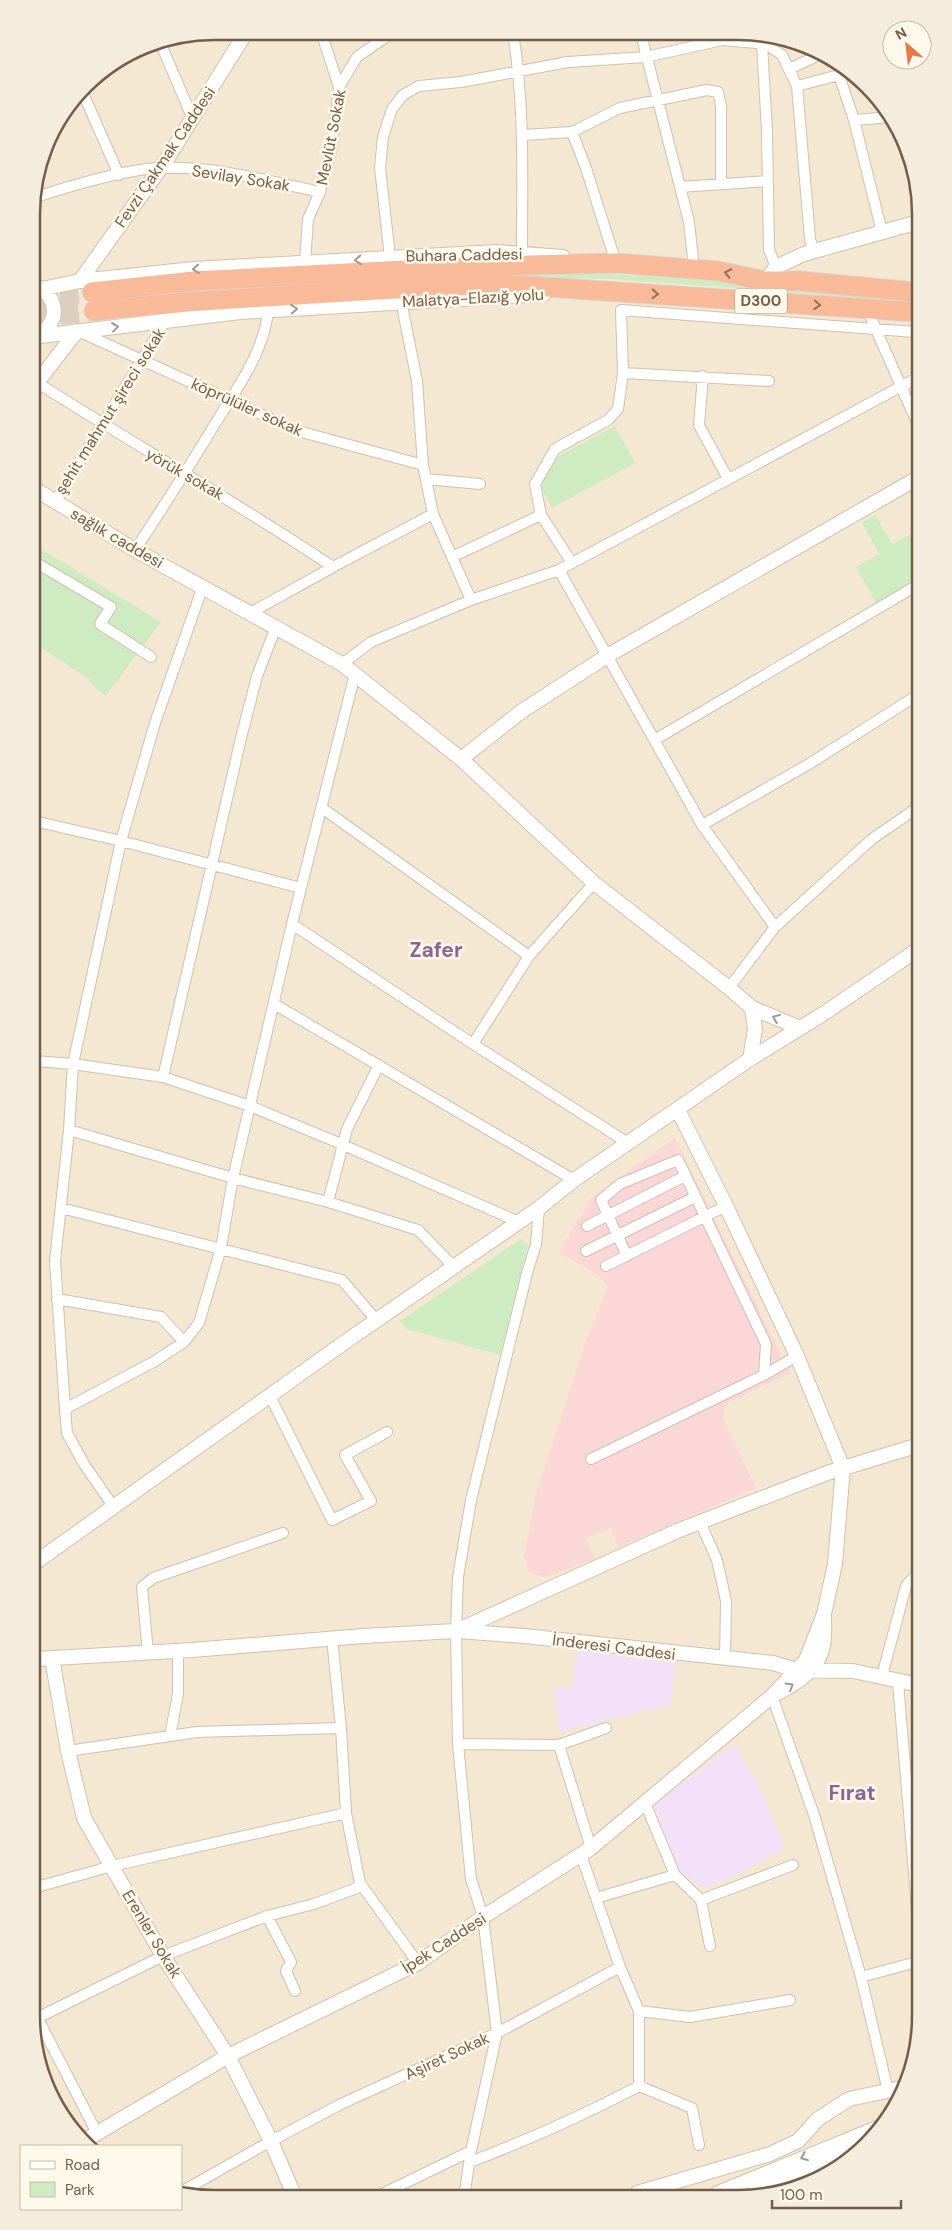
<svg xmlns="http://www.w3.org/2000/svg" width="952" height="2230" viewBox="0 0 952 2230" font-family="'DM Sans',sans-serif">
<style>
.residential{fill:#f5e8d2}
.education{fill:#f2e1f9}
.medical{fill:#fbd7d8}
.green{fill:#cfebc2}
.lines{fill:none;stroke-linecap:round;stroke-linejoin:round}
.highway-tunnel{stroke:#dbcfbd;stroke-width:19;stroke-dasharray:19 9;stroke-linecap:butt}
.street-casing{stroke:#d1c0ad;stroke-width:12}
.secondary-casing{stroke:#d4c0aa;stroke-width:16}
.highway-casing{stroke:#dbd5d0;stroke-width:21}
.street{stroke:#fff;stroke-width:10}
.secondary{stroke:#fff;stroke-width:14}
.highway{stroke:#f9ba99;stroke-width:19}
.oneway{stroke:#a69689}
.oneway2{stroke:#907059}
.labels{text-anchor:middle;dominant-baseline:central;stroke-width:5;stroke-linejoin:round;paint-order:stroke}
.shield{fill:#fff9eb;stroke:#9f8c7a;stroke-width:1}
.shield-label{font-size:15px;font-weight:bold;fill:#765d49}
.street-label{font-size:16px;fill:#765d49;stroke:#fff9eb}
.district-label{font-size:21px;font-weight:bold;fill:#8c649a;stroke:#fff9eb}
.rim{fill:none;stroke:#765d49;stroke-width:2.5}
</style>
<rect width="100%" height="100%" fill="#fdf5e4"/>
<!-- residential -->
<path class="residential" d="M214,31L773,35L819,50L867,85L896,123L915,167L920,2027L907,2085L875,2136L829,2174L785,2193L181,2195V2146H88L56,2107L37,2063L32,202L50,134L93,77L145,45Z"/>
<!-- education -->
<path class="education" d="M577,1645L676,1660L670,1705L560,1732L554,1688H573Z
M734,1744L759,1786L785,1848L729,1879L704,1889L678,1870L654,1805Z"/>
<!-- medical -->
<path class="medical" d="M675,1138L790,1373L728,1403L722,1417L756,1488L618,1547L611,1528L586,1538L594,1559L545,1577L530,1573L524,1557L536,1494L586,1341L608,1287L601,1277L559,1252L592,1197Z"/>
<!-- green -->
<path class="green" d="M511,270C646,274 780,285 915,298V305L763,290L609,279L510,277L283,287L100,300L155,289Z
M615,426L635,463L552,508L540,485L557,457Z
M875,515L892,544L913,533L916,538V581L876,603L856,567L879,554L862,523Z
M33,544L161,622L106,696L91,684L88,678L33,643Z
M521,1239L528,1245L500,1355L407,1329L400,1321Z"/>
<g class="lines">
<!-- highway-tunnel -->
<path class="highway-tunnel" d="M32,301L92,292
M32,319L94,311"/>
<defs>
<path id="street" d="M321,32L339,87
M513,33C525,106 522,179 522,253
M641,34L689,222L694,268
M160,42L192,117
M762,44L767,131L769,250L776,267
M789,69L823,53
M797,86L839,75L854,120L891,117
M82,91L119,175
M854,120L882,232
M572,132L620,108L707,90L718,92L721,106V184
M523,135L572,132L586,168L616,263
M680,187L767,181
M33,198C67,187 127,168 162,168C215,166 269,181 320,192
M390,257L380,168L383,137L392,109L403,95L419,86L461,82L568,62L646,57L722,40L766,44L782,55L797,86L810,239L814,252
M305,263L308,219L320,192L332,146L339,87L357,57L393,32
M867,309L915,418
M78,331L298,431L423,465
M623,373L769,381
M703,376L699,425L728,479
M36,382C134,444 236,502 333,567
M426,479L480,484
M55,502L166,320
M433,514L471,600
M135,550C162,509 189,467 215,424C236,390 265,351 268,310
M452,557L541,515
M33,561L111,607L100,624L151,657
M572,563L541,515L535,484L555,449L608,420L618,409L623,373L621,310L915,332
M559,570L702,825L809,764L916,696
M250,613L333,567L433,514L423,465L417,381L403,311V302
M276,627L257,676L241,738L163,1077L250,1106L334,1141L519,1222
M342,664L371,642L471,600L559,570L915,379
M355,674L292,924L473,1044
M656,739L916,586
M322,808L529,956
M34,821L121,841L301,888
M702,825L775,927
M594,883L529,956L473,1044L628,1143
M729,988L775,927L872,839L917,808
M274,1004L574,1180
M34,1061L73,1064L163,1077
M69,1130L233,1178L328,1202L418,1230L454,1267
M328,1202L347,1129L379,1065
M61,1208L342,1280L377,1321
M539,1208L536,1244L527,1273L471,1500L458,1577L456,1631L458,1744L559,1745L591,1848
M587,1226L685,1176
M586,1251L695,1197
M606,1266L726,1206
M57,1299L161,1317L184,1342
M764,1375L797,1356
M270,1396L332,1520L371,1501L345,1455L387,1432
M65,1409L155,1361L184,1342L199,1323L221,1248L233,1178L292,924
M591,1459L764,1375L766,1344L678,1160L620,1184L601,1200L627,1256
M113,1506L84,1464L67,1433L65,1409L55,1261L69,1130L73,1064L121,841L155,723L203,586
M700,1522L717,1560L726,1601L725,1659
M148,1653L142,1587L153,1578L283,1533
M882,1676L906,1586L919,1571
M898,1682L920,1945
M772,1696L814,1815L861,1977L888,2091
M341,1728L346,1813
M170,1736L178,1694V1651
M559,1745L606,1728
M68,1751L197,1732L341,1728L332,1638
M645,1803L675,1875L701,1900L793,1865
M581,1855L620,1967L639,2011V2086
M37,1887L112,1866L346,1813L360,1883L418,1963
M596,1898L675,1875
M701,1900L710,1946
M267,1916L291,1962L286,1971L295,1991
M861,1977L920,1961
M639,2011L690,2017L790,2000
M37,2017L97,2133
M37,2018L163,1956L267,1916L314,1904L357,1888L360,1883
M470,2162C528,2140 584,2115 639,2086L692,2108L699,2145
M823,2177L834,2161
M181,2192L271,2141L341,2104L497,2033L620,1967
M382,2194L471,2151L497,2033L483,1917L471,1879L458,1744
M463,2194L465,2191L470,2157"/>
<path id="secondary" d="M80,281L167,159L247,31
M765,281L776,267L804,254L915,223
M32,285C59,292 62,326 35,336
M42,289L80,281L194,269L496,252L563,257
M32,337L240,312L544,294
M32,389L77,331
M33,488L135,550L342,664L461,759L594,883L729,988L752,1008L800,1028
M461,759L522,711L607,656L916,479
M750,1059L755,1029L752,1008
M678,1110L726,1206L797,1356L843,1468L835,1564L824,1614L806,1660L772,1696C794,1685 818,1672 823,1645C825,1636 824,1624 824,1614
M36,1562L345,1342L539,1208L574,1180L750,1059L823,1014L917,950
M459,1631L524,1636L773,1663L796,1670L853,1671L919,1685
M52,1658L68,1751L84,1818L163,1956L228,2056L271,2141L294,2195
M36,1659L192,1650L363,1636L456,1631L677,1531L827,1473L919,1445
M84,2141L228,2056L418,1963L483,1917L591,1848L772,1696
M637,2193L770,2154L798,2141L818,2119L849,2099L906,2087
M718,2193L882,2126
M755,2193L859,2150"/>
<path id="highway" d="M92,292L194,281L483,266L616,263L718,271L765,281H800L915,292
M94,311L186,302L377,290L502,284L915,312"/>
</defs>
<!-- street casing -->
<use href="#street" class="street-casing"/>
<!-- secondary casing -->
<use href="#secondary" class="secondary-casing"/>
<!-- highway casing -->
<use href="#highway" class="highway-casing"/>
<!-- street -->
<use href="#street" class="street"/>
<!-- secondary -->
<use href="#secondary" class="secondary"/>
<!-- highway -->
<use href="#highway" class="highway"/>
</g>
<!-- one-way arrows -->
<defs><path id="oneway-chevron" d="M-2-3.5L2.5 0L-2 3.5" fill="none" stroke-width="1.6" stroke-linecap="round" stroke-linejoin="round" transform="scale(1.25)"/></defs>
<g class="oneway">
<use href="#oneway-chevron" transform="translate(358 260) rotate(176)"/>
<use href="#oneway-chevron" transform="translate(196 269) rotate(176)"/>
<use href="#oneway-chevron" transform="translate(294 309) rotate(-4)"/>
<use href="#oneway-chevron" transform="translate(115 327) rotate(-7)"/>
<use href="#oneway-chevron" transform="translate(776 1018) rotate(-158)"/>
<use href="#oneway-chevron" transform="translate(790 1686) rotate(-31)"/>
<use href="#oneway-chevron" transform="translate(804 2157) rotate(158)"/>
</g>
<g class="oneway2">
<use href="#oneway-chevron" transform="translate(728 273) rotate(-168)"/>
<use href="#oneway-chevron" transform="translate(655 294) rotate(3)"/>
<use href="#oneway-chevron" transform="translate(817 305) rotate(4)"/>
</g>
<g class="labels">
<!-- shield labels -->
<rect class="shield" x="735" y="288.5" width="52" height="25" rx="4"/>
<g class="shield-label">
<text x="761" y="301">D300</text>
</g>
<!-- street labels -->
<g class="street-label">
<text transform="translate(331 137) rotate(-79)">Mevlüt Sokak</text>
<text transform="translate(165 157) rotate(-56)">Fevzi Çakmak Caddesi</text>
<text transform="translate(241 178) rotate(9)">Sevilay Sokak</text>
<text transform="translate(464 255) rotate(-1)">Buhara Caddesi</text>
<text transform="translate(473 298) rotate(-3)">Malatya-Elazığ yolu</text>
<text transform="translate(247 407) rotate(24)">köprülüler sokak</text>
<text transform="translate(110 411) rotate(-58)">şehit mahmut şireci sokak</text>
<text transform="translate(185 474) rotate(30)">yörük sokak</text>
<text transform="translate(117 538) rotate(30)">sağlık caddesi</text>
<text transform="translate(614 1647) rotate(7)">İnderesi Caddesi</text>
<text transform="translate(152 1934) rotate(59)">Erenler Sokak</text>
<text transform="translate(444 1943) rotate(-33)">İpek Caddesi</text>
<text transform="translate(447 2056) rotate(-25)">Aşiret Sokak</text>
</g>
<!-- district labels -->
<g class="district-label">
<text x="436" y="950">Zafer</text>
<text x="852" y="1793">Fırat</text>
</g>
</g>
<!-- crop -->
<path d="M0 0H952V2230H0ZM214 40H738A174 174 0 0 1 912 214V2016A174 174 0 0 1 738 2190H214A174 174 0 0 1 40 2016V214A174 174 0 0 1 214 40Z" fill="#f4edde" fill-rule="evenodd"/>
<path class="rim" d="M214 40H738A174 174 0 0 1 912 214V2016A174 174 0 0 1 738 2190H214A174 174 0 0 1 40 2016V214A174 174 0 0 1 214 40Z"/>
<!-- legend -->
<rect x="20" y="2145" width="162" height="65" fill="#fff9eb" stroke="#c8bbaa"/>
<rect x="30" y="2161" width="25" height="8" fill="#ffffff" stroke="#c8bbaa"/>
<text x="65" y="2170" font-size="15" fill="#765d49">Road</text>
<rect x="30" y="2182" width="25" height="15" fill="#cfebc2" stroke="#c8bbaa"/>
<text x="65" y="2195" font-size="15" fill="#765d49">Park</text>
<!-- north arrow -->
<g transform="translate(907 45) rotate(332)"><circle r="24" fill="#fff9eb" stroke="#c8bbaa"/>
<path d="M0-4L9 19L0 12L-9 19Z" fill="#ea7846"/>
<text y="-8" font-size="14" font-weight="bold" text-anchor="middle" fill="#765d49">N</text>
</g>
<!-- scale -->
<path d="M772 2200v8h129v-8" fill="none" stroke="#765d49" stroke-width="2.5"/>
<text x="780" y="2200" font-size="15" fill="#765d49" stroke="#fff9eb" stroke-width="4" paint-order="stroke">100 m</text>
</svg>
